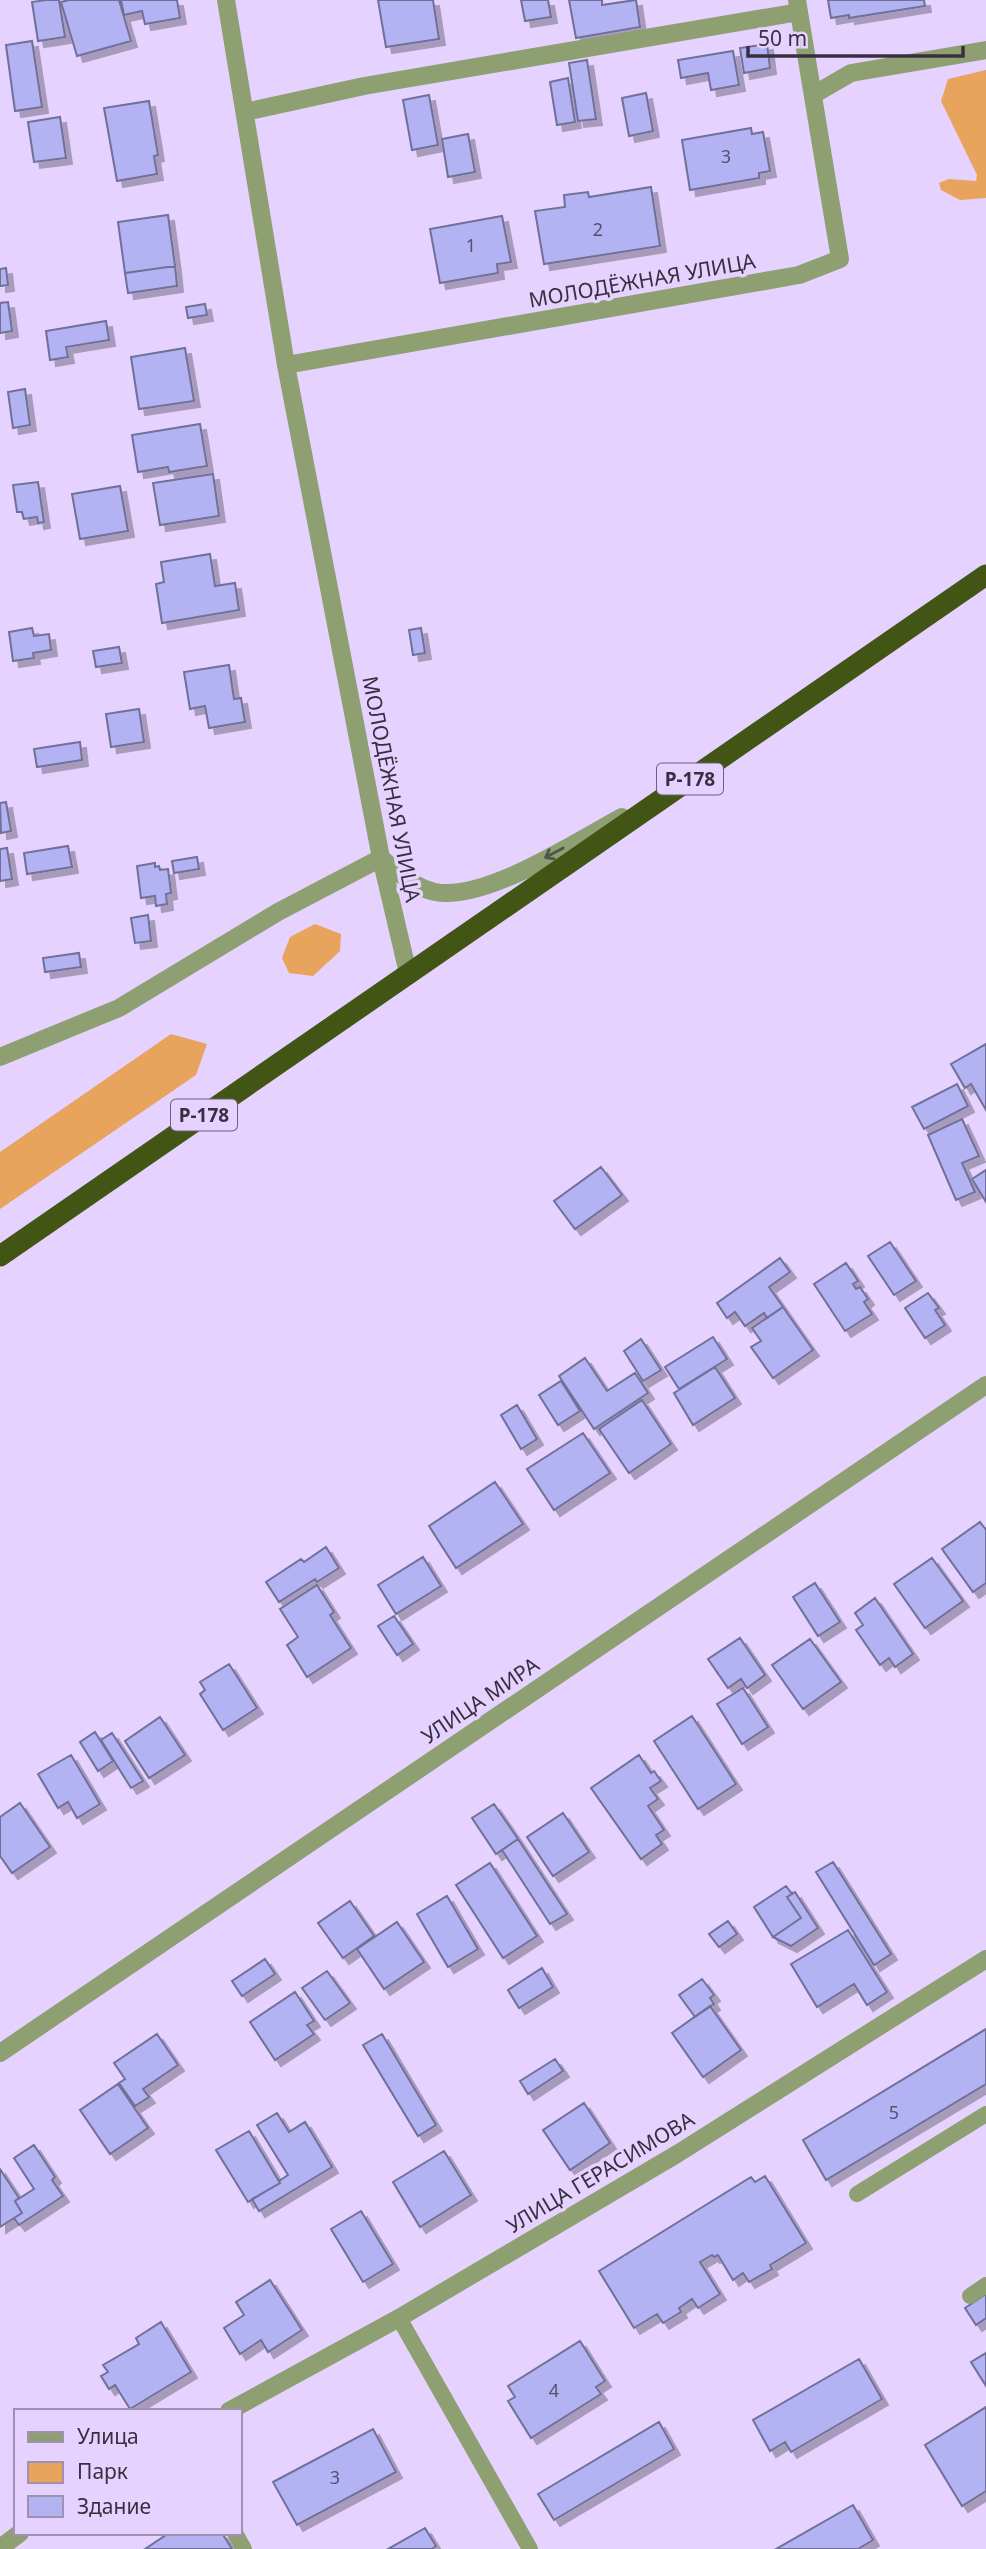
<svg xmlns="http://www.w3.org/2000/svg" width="986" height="2549" viewBox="0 0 986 2549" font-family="'Noto Sans',sans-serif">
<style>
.green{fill:#e8a35c}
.building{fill:#b3b2f3;stroke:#707099;stroke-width:2;filter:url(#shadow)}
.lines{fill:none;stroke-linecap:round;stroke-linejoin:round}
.lane{stroke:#8ea071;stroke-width:16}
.street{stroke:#8ea071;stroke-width:18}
.highway{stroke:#425515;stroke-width:21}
.oneway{stroke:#52524f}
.labels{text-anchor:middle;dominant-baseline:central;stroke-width:7;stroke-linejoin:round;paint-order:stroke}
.number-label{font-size:18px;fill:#57506e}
.shield{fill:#e5d2fe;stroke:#6c617a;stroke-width:2}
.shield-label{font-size:19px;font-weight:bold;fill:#383041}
.street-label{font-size:21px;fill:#383041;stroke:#e5d2fe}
</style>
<defs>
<filter id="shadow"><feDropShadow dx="6" dy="6" stdDeviation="0" flood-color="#0004"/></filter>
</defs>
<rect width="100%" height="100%" fill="#e5d2fe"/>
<!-- green -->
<path class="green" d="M986,70V198L960,200L941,190L939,183L949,179L976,181L977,175L941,101L948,79Z
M315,924L341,934L340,951L313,976L289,973L282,958L290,937Z
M171,1034L207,1044L196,1075L0,1209V1152Z"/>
<!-- building -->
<path class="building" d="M46,0H59L65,37L38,41L32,2Z
M69,0H119L131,41L77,56L61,2Z
M121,0H177L180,18L145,24L142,11L124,15Z
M378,0H433L439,39L386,47Z
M521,0H548L551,17L525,21Z
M569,0H602V5L636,0L640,27L576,38Z
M828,0H924L925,6L849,18V15L831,18Z
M32,41L42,107L15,111L6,45Z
M767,44L770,68L744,73L740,48Z
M733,51L739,85L711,90L708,73L681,78L678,60Z
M587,60L596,119L578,121L569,63Z
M568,78L575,122L557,125L550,82Z
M646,93L653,131L629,136L622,98Z
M429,95L438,145L412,150L403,100Z
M149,101L158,155L154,156L157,174L117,181L104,108Z
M60,117L66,158L34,162L28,122Z
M751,128L752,134L763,132L770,171L759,173V178L690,190L682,140Z
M468,134L475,172L448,177L442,139Z
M651,187L660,246L544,264L535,211L565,207L564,195L588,192L589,197Z
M168,215L175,266L125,273L118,222Z
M502,216L511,262L497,264L498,273L440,283L430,229Z
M175,266L177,286L128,293L125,273Z
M6,268L8,285L0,286V269Z
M8,302L12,331L0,333V303Z
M205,304L207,315L188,318L186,307Z
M106,321L109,340L66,347L68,357L50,360L46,331Z
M185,348L194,401L139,409L131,357Z
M25,389L30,425L13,428L8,392Z
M200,424L207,466L169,472L168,467L138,472L132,435Z
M213,474L219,516L160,525L153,483Z
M38,482L44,522L38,523L37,517L24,519L22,512H17L13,485Z
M120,486L128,531L80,539L72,494Z
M210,554L215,586L235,583L239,610L162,623L156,584L164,582L161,562Z
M32,628L34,636L49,634L51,650L33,653L34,658L13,661L9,632Z
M421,628L425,653L413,655L409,630Z
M119,647L122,663L96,667L93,651Z
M229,665L234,699L241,698L245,722L209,728L205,706L190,709L184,672Z
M139,709L144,742L111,747L106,714Z
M80,742L82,760L37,767L34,749Z
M6,802L11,831L1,833L0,803Z
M68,846L72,867L27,874L24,853Z
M7,848L12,879L0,881V849Z
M197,857L199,869L174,873L172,861Z
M155,863V867L159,866L160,870L168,869L171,893L166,894L167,904L156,906L155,896L141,898L137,866Z
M148,915L151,941L135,943L131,918Z
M79,953L81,967L45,972L43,958Z
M986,1044V1110L971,1084L965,1088L951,1064Z
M957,1084L968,1106L924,1129L912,1107Z
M962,1119L979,1156L962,1163L975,1192L956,1200L928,1135Z
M601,1167L622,1195L575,1229L554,1201Z
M986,1170V1202L972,1179Z
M890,1242L916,1281L894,1295L868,1256Z
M780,1258L790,1272L769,1287L783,1307L767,1318L764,1313L745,1326L735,1312L727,1318L717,1303Z
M846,1263L858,1281L853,1284L856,1289L860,1287L868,1299L864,1302L872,1314L845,1331L814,1284Z
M928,1293L939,1308L935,1310L945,1325L925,1338L905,1308Z
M783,1307L813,1350L773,1378L751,1347L761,1341L752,1328Z
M713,1337L727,1359L679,1389L665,1367Z
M641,1339L661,1370L643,1381L624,1351Z
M585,1358L607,1391L635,1373L648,1393L594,1429L559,1376Z
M715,1367L735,1398L693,1425L674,1393Z
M561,1381L580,1411L558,1425L539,1395Z
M642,1400L671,1444L629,1473L599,1429Z
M517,1405L537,1439L521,1449L501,1415Z
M583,1433L610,1473L554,1510L527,1469Z
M495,1482L523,1524L456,1568L429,1526Z
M980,1522L986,1530V1583L973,1592L942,1549Z
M326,1547L339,1568L317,1582L315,1579L279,1602L266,1582L301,1559L304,1562Z
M423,1557L441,1586L396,1614L378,1585Z
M932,1558L963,1601L925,1628L894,1584Z
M815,1583L840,1622L818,1636L793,1597Z
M317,1585L334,1612L330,1615L351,1648L307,1677L287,1645L298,1637L280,1609Z
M875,1598L913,1654L895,1667L889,1658L880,1665L856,1630L863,1625L855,1613Z
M394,1616L413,1644L397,1655L378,1626Z
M740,1638L765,1675L747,1688L741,1679L728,1688L708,1659Z
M810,1639L841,1682L803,1709L772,1665Z
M229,1664L257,1708L223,1730L200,1694L205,1690L200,1682Z
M743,1688L768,1727L742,1744L717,1704Z
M692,1716L736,1784L698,1809L654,1741Z
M160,1717L185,1755L149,1778L125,1741Z
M95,1732L113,1761L98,1771L80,1742Z
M112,1733L143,1781L131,1788L101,1740Z
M71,1755L100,1804L77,1818L68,1802L58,1808L38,1774Z
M639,1755L651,1773L654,1771L661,1781L650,1788L658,1799L648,1806L664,1830L656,1835L662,1844L641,1859L591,1788Z
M20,1803L50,1847L12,1873L0,1856V1817Z
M494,1804L518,1839L496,1854L472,1818Z
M563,1813L589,1852L553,1876L527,1837Z
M518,1839L567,1914L550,1924L502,1850Z
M833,1862L891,1954L874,1965L816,1872Z
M490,1863L537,1936L503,1958L456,1885Z
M786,1886L792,1894L787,1897L801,1918L773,1937L754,1907Z
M795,1892L818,1928L791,1946L773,1937L801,1918L787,1897Z
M447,1896L478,1949L448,1967L417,1914Z
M350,1901L374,1936L343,1958L318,1923Z
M728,1921L737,1934L719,1947L709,1934Z
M397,1922L424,1962L384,1989L357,1949Z
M848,1930L887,1992L867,2005L854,1984L817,2007L791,1964Z
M265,1959L275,1974L242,1996L232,1981Z
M542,1968L553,1987L519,2008L508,1990Z
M327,1971L350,2003L325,2020L302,1988Z
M702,1979L714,1995L710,1998L714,2004L695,2017L679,1995Z
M295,1992L314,2021L307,2025L314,2034L275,2060L250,2022Z
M710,2006L741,2050L703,2077L672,2033Z
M986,2029V2084L826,2180L803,2140Z
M157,2034L178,2065L143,2089L149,2097L135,2106L119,2083L125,2079L114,2063Z
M382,2034L436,2125L418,2136L363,2045Z
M555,2059L563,2071L528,2094L520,2081Z
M118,2084L148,2128L110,2154L80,2110Z
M584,2103L610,2143L570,2170L543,2130Z
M277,2113L289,2132L305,2122L332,2167L259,2211L252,2199L280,2183L279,2181L288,2175L257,2125Z
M249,2131L280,2183L248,2202L216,2150Z
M34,2145L55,2177L52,2180L63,2196L19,2225L14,2218L22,2213L15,2201L34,2189L14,2158Z
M444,2151L471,2195L420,2227L393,2182Z
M0,2169L19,2198L15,2201L22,2213L0,2227Z
M765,2176L806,2243L770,2265L772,2269L749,2282L743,2273L733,2280L718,2255L714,2257L712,2255L700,2262L720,2294L698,2308L692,2299L679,2308L681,2312L663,2323L657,2314L634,2328L599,2271L751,2177L755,2182Z
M361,2211L393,2264L363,2282L331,2229Z
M270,2280L302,2330L268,2352L261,2340L240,2354L224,2328L244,2315L236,2302Z
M986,2294V2318L976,2325L965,2308Z
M161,2322L191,2372L130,2409L115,2385L109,2389L101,2376L108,2372L103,2365L139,2344L136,2338Z
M580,2341L605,2381L596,2387L601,2394L531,2438L508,2401L515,2397L508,2386Z
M986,2353V2386L971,2362Z
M859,2359L882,2399L791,2452L785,2442L770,2451L753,2420Z
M986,2407V2491L962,2506L925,2445Z
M659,2422L674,2449L554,2520L538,2494Z
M373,2429L396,2472L297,2525L273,2482Z
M853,2505L873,2540L858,2549H776Z
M425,2528L436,2546L432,2549H388Z
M169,2533H222L232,2549H145Z"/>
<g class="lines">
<!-- lane -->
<path class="lane" d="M857,2194L986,2114
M970,2296L986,2285
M399,2318L530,2549
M235,2533L244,2549"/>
<!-- street -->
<path class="street" d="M226,0L286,365L381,858L408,973
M813,95L851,73L986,50
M245,112L364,86L799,12
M286,365L799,275L840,259L797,0
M0,1057L119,1008L278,912L381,858C397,872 413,887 435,892C485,902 577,841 622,817
M0,2053L986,1385
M229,2411L399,2318L677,2154L986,1959
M0,2548L20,2533"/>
<!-- highway -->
<path class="highway" d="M0,1256L986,575"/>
</g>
<!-- one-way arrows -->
<defs><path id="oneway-shaft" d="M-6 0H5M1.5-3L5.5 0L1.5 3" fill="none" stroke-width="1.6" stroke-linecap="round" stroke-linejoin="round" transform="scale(1.75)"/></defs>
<use class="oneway" href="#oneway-shaft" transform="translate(554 853) rotate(152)"/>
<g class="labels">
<!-- number labels -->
<g class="number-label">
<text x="726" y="156">3</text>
<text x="598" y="229">2</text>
<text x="471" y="245">1</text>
<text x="894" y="2112">5</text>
<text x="554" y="2390">4</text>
<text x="335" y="2477">3</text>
</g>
<!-- shield labels -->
<g class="shield">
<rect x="657" y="763.5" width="66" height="31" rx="5"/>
<rect x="171" y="1099.5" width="66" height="31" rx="5"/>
</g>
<g class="shield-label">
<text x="690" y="779">Р-178</text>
<text x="204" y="1115">Р-178</text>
</g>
<!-- street labels -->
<g class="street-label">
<text transform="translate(642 280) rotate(-10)">МОЛОДЁЖНАЯ УЛИЦА</text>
<text transform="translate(392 789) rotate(79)">МОЛОДЁЖНАЯ УЛИЦА</text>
<text transform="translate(480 1700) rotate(-34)">УЛИЦА МИРА</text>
<text transform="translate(600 2172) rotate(-31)">УЛИЦА ГЕРАСИМОВА</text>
</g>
</g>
<!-- legend -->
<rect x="14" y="2409" width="228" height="126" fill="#e5d2fe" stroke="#a091b2" stroke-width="2"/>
<rect x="28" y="2432" width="35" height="10" fill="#8ea071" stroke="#a091b2" stroke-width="2"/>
<text x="77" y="2444" font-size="21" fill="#383041">Улица</text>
<rect x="28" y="2462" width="35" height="21" fill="#e8a35c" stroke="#a091b2" stroke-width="2"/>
<text x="77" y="2479" font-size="21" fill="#383041">Парк</text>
<rect x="28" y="2496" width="35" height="21" fill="#b3b2f3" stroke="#a091b2" stroke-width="2"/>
<text x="77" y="2514" font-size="21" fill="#383041">Здание</text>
<!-- scale -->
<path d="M748 46v10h215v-10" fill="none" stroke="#383041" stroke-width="3.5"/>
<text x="758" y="46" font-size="21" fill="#383041" stroke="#e5d2fe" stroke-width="5" paint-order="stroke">50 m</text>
</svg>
